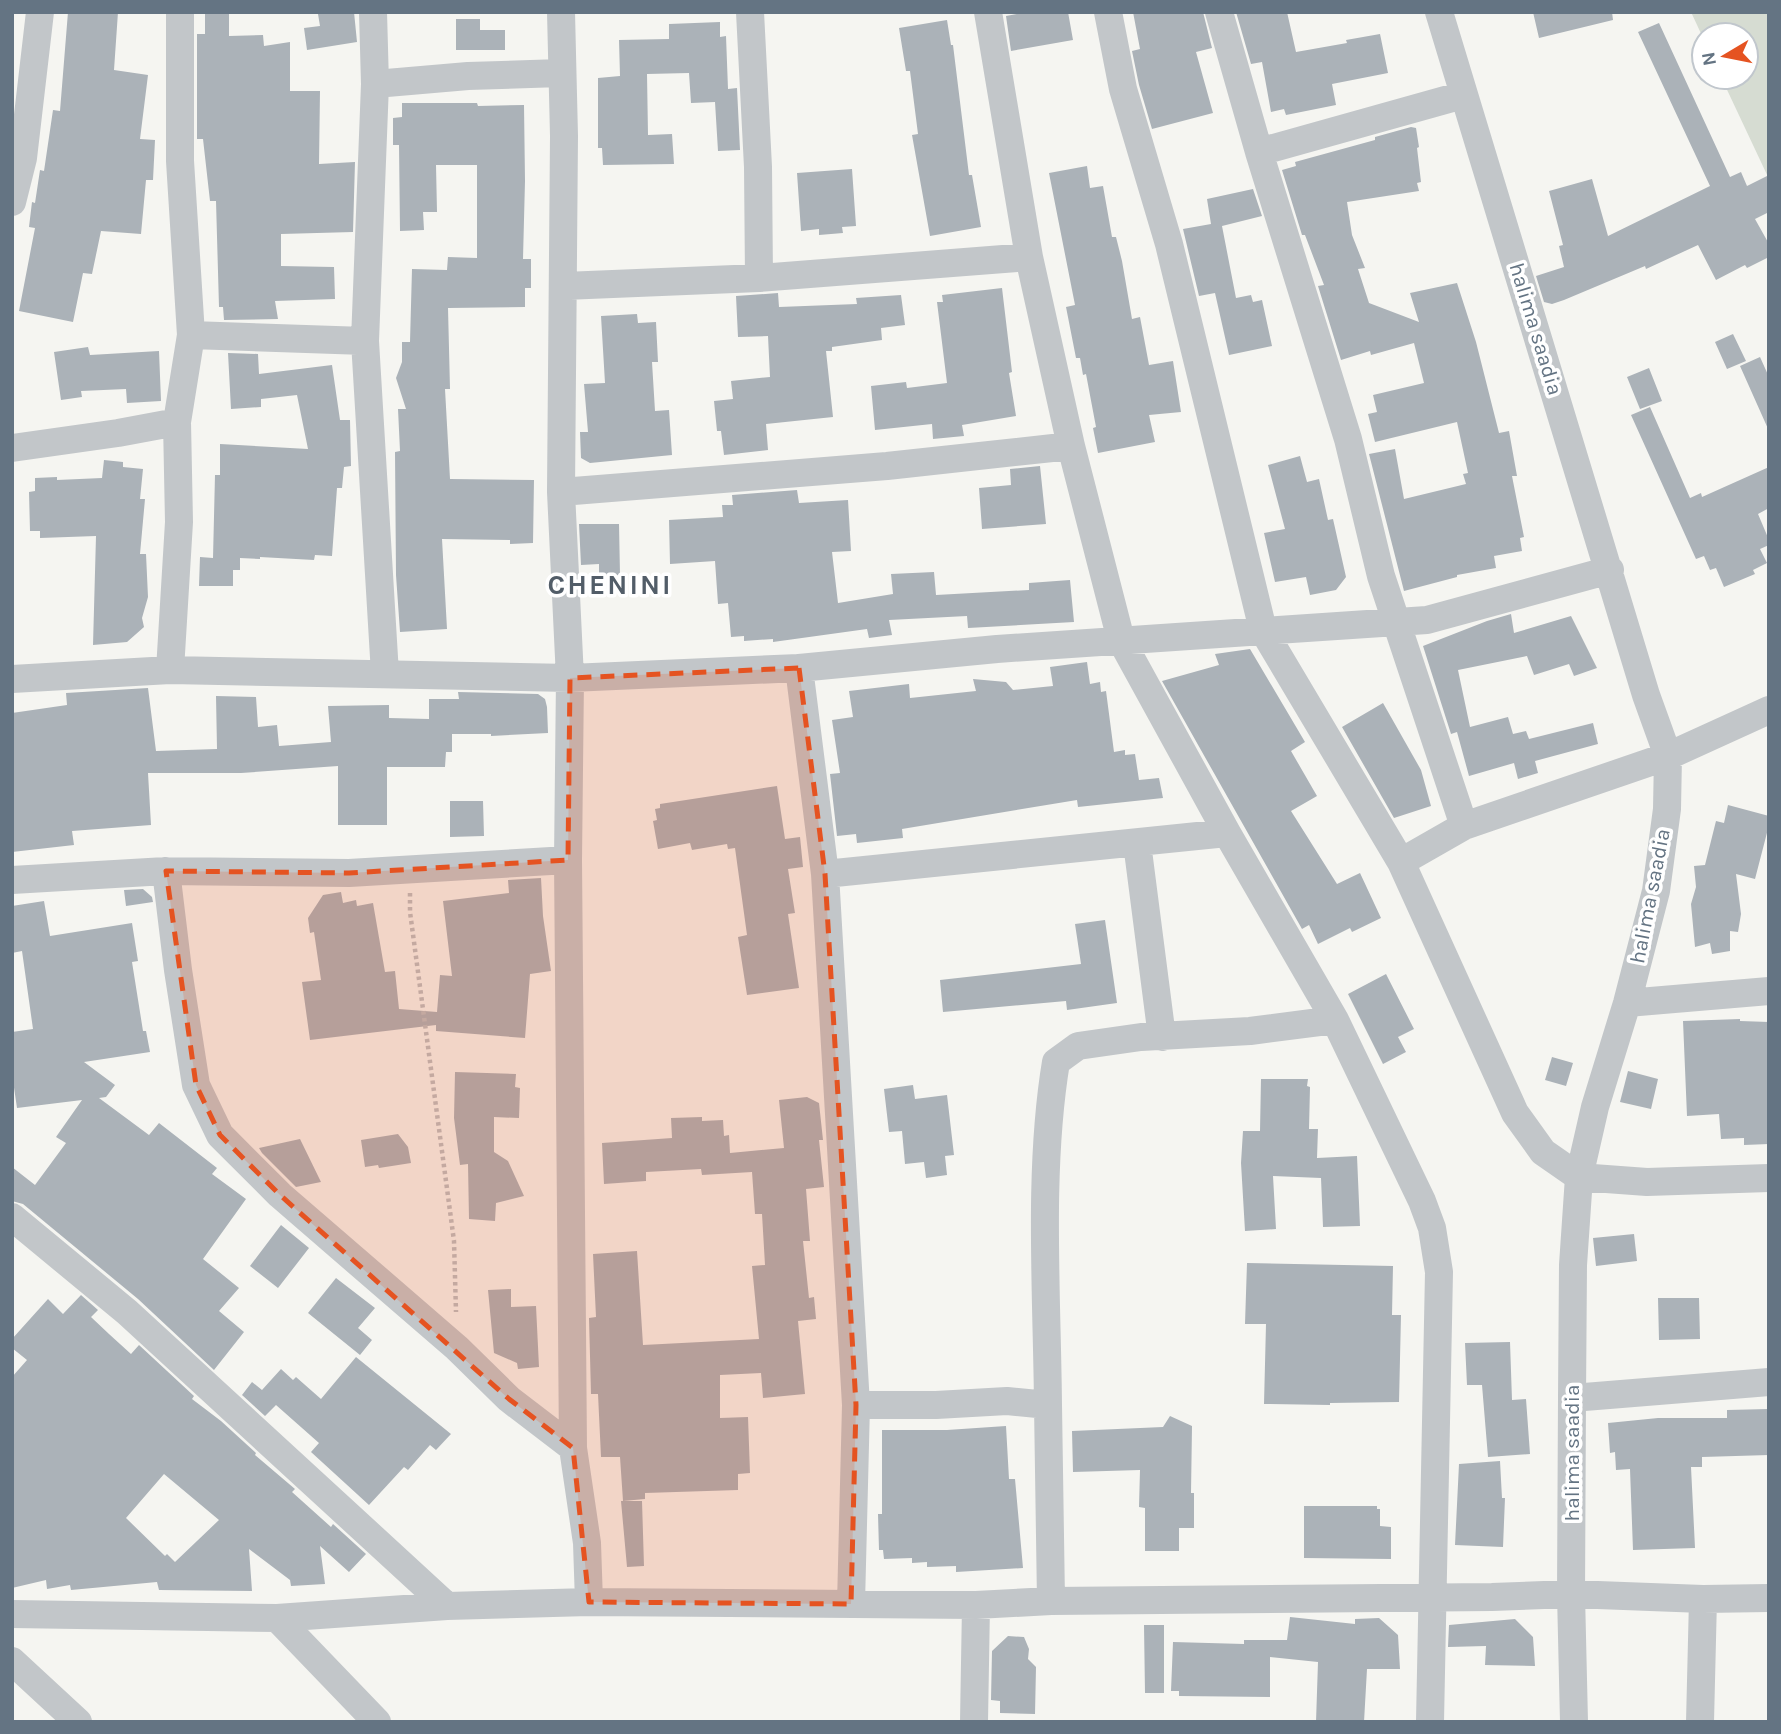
<svg xmlns="http://www.w3.org/2000/svg" width="1781" height="1734" viewBox="0 0 1781 1734" font-family="Karla,sans-serif">
<style>
.green{fill:#d6dcd2}
.building{fill:#abb2b8;fill-rule:evenodd}
.lines{fill:none;stroke-linecap:round;stroke-linejoin:round}
.path{stroke:#bcbec0;stroke-width:4.5;stroke-dasharray:3.5 3.5;stroke-linecap:butt}
.minor{stroke:#c2c6c9;stroke-width:28}
.marked{fill:#e55321;fill-opacity:0.2;stroke:#e55321;stroke-width:5;stroke-dasharray:14 9;stroke-linejoin:round}
.labels{text-anchor:middle;dominant-baseline:central;stroke-width:7;stroke-linejoin:round;paint-order:stroke}
.street-label{font-size:21px;fill:#647483;stroke:#fff}
.district-label{font-size:28px;font-weight:bold;letter-spacing:2px;fill:#525d68;stroke:#fff}
</style>
<rect width="100%" height="100%" fill="#f5f5f1"/>
<!-- green -->
<path class="green" d="M1691,12H1769V179L1721,77H1746V35H1704V40Z"/>
<!-- building -->
<path class="building" d="M68,12H118L114,70L148,75L140,139L155,140L153,180H146L141,234L101,231L92,274L83,273L73,322L19,311L35,228L29,227L32,202L35,203L40,170L44,171L53,110L60,111Z
M205,12H229V36L263,35L264,46L290,42V91H320L319,164L355,162L353,232L281,234V266L334,267L335,299L275,301L278,319L224,320L223,307H219L216,201H210L203,139H197V34H205Z
M333,12H354L357,42L307,50L304,28L320,26L318,14Z
M1027,12H1068L1073,40L1011,51L1006,16Z
M1133,12H1203L1212,48L1196,52L1213,113L1152,129L1139,85L1132,51L1140,49Z
M1236,12H1287L1296,52L1347,43L1346,40L1380,34L1388,73L1332,84L1336,105L1286,115L1284,109L1271,112L1262,62L1251,64Z
M1533,12H1612L1613,20L1539,38Z
M456,19H480V30H505V50H456Z
M947,20L951,45H953L969,175H972L981,227L930,236L912,135L918,134L910,71H906L899,28Z
M720,22V37L726,36L728,89L737,88L740,150L718,151L715,102L691,103L689,73L647,74L648,135L672,134L674,164L603,165L602,148H598V78L620,76L619,40L669,39V24Z
M1659,23L1730,177L1741,172L1747,186L1769,175V212L1755,219L1769,244V257L1747,268L1745,265L1716,280L1698,245L1646,269L1645,266L1564,300L1552,304L1544,302L1536,276L1564,267L1559,246L1563,245L1549,191L1592,179L1608,236L1710,186L1638,32Z
M402,103H477L478,106L524,105L525,181L523,259H531V288H525V307L448,308L450,389H445L450,479L534,480L533,543L510,544V540L442,539L447,629L400,632L396,575L395,452L400,451L398,409H406L396,378L402,362V342H410L412,269L447,270L448,257L477,258V165H436L437,212H423L424,230L400,231L399,145H393V118L402,117Z
M1411,127L1416,128L1419,147L1417,148L1421,182L1417,183L1419,191L1347,202L1352,235L1365,268L1358,269L1369,303L1419,322L1410,293L1457,283L1476,342L1499,433L1509,431L1517,476H1512L1524,537L1520,538L1522,551L1494,556L1496,568L1457,575V577L1404,591L1369,454L1395,449L1404,499L1466,484L1463,474L1468,473L1457,422L1375,442L1368,414L1377,412L1373,395L1424,383L1414,343L1371,355L1370,351L1341,360L1318,286L1324,285L1305,235H1302L1282,170L1296,166L1295,162L1375,140V137Z
M1087,166L1090,188L1103,186L1112,237H1116L1122,261L1132,319L1140,317L1149,365L1173,361L1181,412L1149,415L1155,442L1098,453L1093,428L1096,427L1086,374L1083,375L1080,358H1076L1066,307L1075,305L1049,173Z
M852,169L856,226L842,227L843,233L819,235V229L801,231L797,173Z
M1253,189L1262,216L1222,226L1236,298L1251,295L1253,302L1262,300L1272,346L1229,355L1215,293L1199,296L1183,229L1211,224L1207,199Z
M1002,288L1012,372L1009,373L1016,416L962,425L964,436L933,439L932,424L875,430L871,386L906,382L907,388L947,383L937,302H943L942,295Z
M778,293L779,307L857,304L856,298L901,295L905,325L881,328L882,340L832,347V351H826L833,417L766,424L768,450L724,455L721,431H717L714,401L733,399L731,381L770,377L768,336L738,337L736,296Z
M637,314L638,323L656,322L658,362H652L655,411L669,410L672,455L590,463L581,458L580,432H588L584,384L605,383L601,316Z
M1733,334L1746,361L1727,369L1715,342Z
M88,347L90,355L159,351L161,401L127,403L126,389L81,391L82,397L61,400L54,352Z
M228,353L258,354L259,374L332,365L340,420H350L351,466L344,467L342,488H337L332,556L315,555L314,560L260,557V559L240,558V570H233V586H199L200,557L213,558L215,475H220V444L308,449L297,395L261,399V407L231,409Z
M1760,357L1769,377V431L1740,366Z
M1649,368L1662,401L1640,409L1627,377Z
M1650,407L1690,498L1701,493L1702,497L1769,467V508L1758,514L1769,540V545L1760,549L1767,563L1753,570L1755,574L1724,587L1716,568L1710,570L1704,556L1696,559L1631,415Z
M1300,456L1307,482L1319,479L1328,520L1333,519L1346,577L1336,590L1310,595L1306,577L1275,582L1264,533L1285,529L1268,465Z
M104,460L123,462V467L143,469L140,499H145L140,554H146L148,597L142,618L144,627L127,642L93,645L96,536L40,538V531H30L29,492L35,491V478L57,477V480L102,478Z
M1040,466L1046,524L982,529L979,488L1011,485L1010,469Z
M797,490L799,503L848,500L851,551L832,552L838,603L893,594L891,574L934,572L936,595L1029,590V583L1070,580L1074,622L968,628L967,616L889,620L892,635L869,638L867,629L773,642V639L744,641V636L731,637L728,603L718,604L715,561L670,564L669,520L723,517L722,505H733L732,495Z
M579,524H619L620,575L599,576V564L581,565Z
M1511,614L1514,633L1571,616L1597,668L1574,676L1569,664L1534,675L1527,656L1458,670L1470,727L1508,717L1513,734L1526,731L1529,739L1593,723L1598,744L1535,761L1538,773L1518,779L1514,763L1469,776L1457,732L1451,734L1423,646L1487,621Z
M1250,649L1305,742L1291,751L1317,796L1291,811L1337,884L1360,873L1381,918L1352,932L1350,928L1318,944L1309,925L1302,929L1162,681L1219,665L1215,654Z
M1087,662L1090,684L1100,682L1101,692L1106,691L1114,752L1125,750V755L1135,754L1139,780L1159,778L1163,798L1078,807L1077,800L902,829L903,838L857,843L856,834L837,836L830,774L840,773L832,720L853,717L849,691L909,684L910,698L976,691L973,679L1006,682L1013,690L1053,686L1050,667Z
M148,688L156,751L217,749L216,696L256,697L258,727L277,725L279,746L331,742L328,706L389,705V718L429,719V699H459L458,692L538,694L545,699L547,707L548,733L491,736V734H452V752H446L445,767H387V825H338V766L241,773H148L151,825L72,831L74,845L12,852V713L67,705L66,693Z
M1383,703L1421,770L1431,806L1394,818L1342,727Z
M777,786L785,839L800,837L803,867L788,869L795,913L788,914L799,988L747,995L738,937L747,935L735,848L728,849L727,844L692,850L690,843L658,849L653,821L657,820L655,809L660,808V804Z
M450,801H483L484,836L450,837Z
M1728,805L1769,816V825L1755,879L1736,874L1741,914L1738,932L1730,931V951L1712,954L1710,943L1695,947L1691,904L1696,887L1694,866L1705,865L1716,821L1724,823Z
M541,878L543,916L551,971L530,974L525,1038L436,1031V1025L310,1040L302,982L321,980L314,932L310,933L308,918L323,895L341,892L343,903L356,900L357,906L373,903L385,972L395,971L399,1009L437,1012L440,975L452,976L443,901L509,893L508,880Z
M143,889L152,897L153,902L126,906L124,890Z
M44,901L50,936L132,923L138,961L132,962L143,1031H146L150,1052L84,1062L115,1085L106,1097L99,1098L149,1135L159,1123L217,1168L212,1174L246,1199L203,1259L239,1288L219,1311L244,1332L214,1370L138,1299L23,1204L12,1201V1167L35,1185L66,1143L56,1137L82,1100L17,1108L12,1074V1032L33,1029L22,951L12,953V906Z
M1105,920L1117,1003L1067,1010L1066,1001L943,1012L940,980L1081,964L1075,924Z
M1386,974L1414,1029L1398,1037L1406,1052L1383,1064L1348,994Z
M1740,1019V1021L1769,1022V1144L1744,1145V1138L1721,1139L1719,1114L1687,1116L1683,1021Z
M1552,1057L1573,1063L1566,1086L1545,1080Z
M1628,1071L1658,1079L1651,1109L1620,1102Z
M455,1072L516,1074L515,1087L520,1088L519,1118L494,1117V1152L508,1161L524,1196L496,1203L495,1221L469,1219L468,1164L460,1165L454,1118Z
M1261,1079H1308L1307,1086L1310,1087L1309,1129H1318L1317,1158L1357,1156L1360,1226L1323,1227L1321,1178L1273,1176L1276,1229L1245,1231L1241,1163L1243,1131H1260Z
M913,1085L915,1099L947,1095L954,1155L945,1156L947,1175L926,1178L924,1162L905,1164L902,1131L889,1132L884,1089Z
M807,1097L819,1103L823,1140H819L824,1187L806,1189L810,1241H803L809,1298L814,1297L816,1319L798,1321L805,1394L763,1398L761,1373L720,1375V1418L748,1417L750,1473L738,1474V1490L645,1493V1499L623,1501L620,1457H601L598,1394H591L589,1318L596,1317L593,1254L637,1251L643,1345L759,1339L752,1266L765,1265L762,1214H755L752,1172L702,1175L701,1169L646,1172V1181L604,1184L602,1143L672,1138L671,1118L702,1117V1121L723,1120L724,1136L729,1135L730,1153L784,1148L779,1100Z
M398,1134L408,1147L411,1163L379,1168L378,1165L365,1167L361,1140Z
M300,1139L321,1182L296,1187L262,1153L259,1148Z
M281,1225L309,1248L278,1288L250,1266Z
M1634,1234L1637,1261L1596,1266L1593,1238Z
M1247,1263L1393,1266L1392,1315H1401L1399,1402L1330,1403V1405L1264,1404L1266,1324H1245Z
M336,1278L375,1308L358,1328L372,1340L360,1355L308,1313Z
M511,1289V1307L536,1306L539,1367L518,1369L517,1363L494,1353L488,1290Z
M81,1295L98,1310L91,1317L109,1334L131,1354L139,1345L194,1396L192,1399L221,1421L256,1453L255,1455L295,1489L292,1492L331,1527L333,1524L366,1554L349,1572L320,1546L325,1584L291,1586L290,1580L249,1549L252,1591L159,1590L157,1582L71,1590L70,1585L47,1589L46,1580L12,1588V1377L27,1360L12,1348V1339L48,1299L63,1314ZM164,1474L219,1520L175,1562L167,1554L165,1556L126,1518Z
M1658,1298H1699L1700,1339L1659,1340Z
M1510,1342L1512,1400L1526,1399L1530,1454L1488,1457L1482,1385H1467L1465,1343Z
M356,1357L451,1434L436,1450L430,1445L408,1470L404,1467L369,1505L311,1452L319,1443L276,1405L265,1416L242,1395L252,1382L262,1390L281,1369L293,1380L296,1377L321,1399Z
M1769,1409V1455L1702,1457V1467H1691L1695,1548L1633,1550L1630,1469L1616,1470L1615,1452L1610,1453L1608,1423L1658,1418H1727V1410Z
M1170,1416L1192,1426L1191,1493H1194V1528H1179V1551H1145V1508L1139,1507L1140,1470L1073,1472L1072,1431L1163,1427Z
M1006,1426L1009,1479H1015L1023,1568L956,1572V1566L927,1567V1562L912,1563V1558L884,1559L883,1550H879L878,1514H882V1430H947Z
M1500,1461L1502,1498H1505L1503,1547L1455,1545L1459,1464Z
M621,1501H642L644,1566L627,1567Z
M1304,1506H1377V1509H1380V1526L1391,1527V1559L1304,1558Z
M1290,1617L1355,1624V1619L1379,1618L1398,1635L1400,1669H1367L1364,1722H1316L1318,1662L1270,1657V1697L1179,1696V1691H1171L1173,1642L1244,1644V1640H1287Z
M1515,1619L1533,1637L1535,1666L1485,1665L1486,1646L1448,1647L1449,1625Z
M1144,1625H1164V1693H1145Z
M1008,1636L1024,1637L1029,1649L1028,1659L1036,1667L1035,1714L1000,1713V1701L991,1700L992,1651Z"/>
<g class="lines">
<!-- path -->
<path class="path" d="M410,893V912L454,1241L456,1312"/>
<!-- minor -->
<path class="minor" d="M373,12L375,84
M561,12L564,136L561,492L570,678L568,860L573,1448L587,1543L589,1602
M750,12L758,167L759,278
M988,12L1029,257L1071,446L1121,640L1227,833L1335,1020L1422,1201L1432,1228L1439,1272L1430,1722
M1108,12L1123,89L1169,244L1263,630L1401,862L1515,1113L1543,1152L1579,1177L1647,1182L1769,1178
M1219,12L1259,152L1348,439L1381,576L1464,826
M1439,12L1646,695L1668,756L1667,809L1656,891L1627,1003L1595,1107L1579,1177L1573,1265L1572,1398L1571,1594L1574,1722
M1259,152L1463,95
M12,202L23,158L40,12
M564,286L759,278L1029,257
M191,335L365,341
M12,448L118,433L177,422
M561,492L887,466L1071,446
M799,668L825,874L856,1405H936L1007,1401L1048,1405L1051,1601
M170,670L179,522L177,422L191,335L180,161V12
M385,674L365,341L375,84L468,76L561,73
M12,679L170,670L570,678L799,668L997,649L1427,620L1610,570
M1137,843L1162,1037
M1401,862L1464,826L1668,756L1769,710
M166,871L178,970L196,1085L220,1135L280,1195L457,1348L509,1399L573,1448
M825,874L1227,833
M12,880L166,871L349,873L568,860
M1627,1003L1769,991
M12,1217L127,1312L447,1606
M1572,1398L1769,1382
M1048,1405C1047,1294 1038,1170 1056,1062L1078,1046L1141,1037L1250,1031L1335,1020
M851,1604L856,1405
M12,1614L277,1618L447,1606L589,1602L976,1605L1051,1601L1492,1597L1571,1594L1703,1599L1769,1598
M277,1618L377,1722
M12,1661L78,1722
M974,1722L976,1605
M1700,1722L1703,1599"/>
</g>
<!-- marked area -->
<path class="marked" d="M799,668L825,874L856,1405L851,1604L589,1602L573,1448L509,1399L280,1195L220,1135L196,1085L166,871L349,873L568,860L570,678Z"/>
<g class="labels">
<!-- street labels -->
<g class="street-label">
<text transform="translate(1536 329) rotate(73)">halima saadia</text>
<text transform="translate(1650 896) rotate(-79)">halima saadia</text>
<text transform="translate(1572 1453) rotate(-90)">halima saadia</text>
</g>
<!-- district labels -->
<g class="district-label">
<text x="610" y="584">CHENINI</text>
</g>
</g>
<!-- border -->
<rect width="1781" height="1734" fill="none" stroke="#647483" stroke-width="28"/>
<!-- north arrow -->
<g transform="translate(1725 56) rotate(260)"><circle r="33" fill="#ffffff" stroke="#c1c7cd" stroke-width="2"/>
<path d="M0-5L12 26L0 18L-12 26Z" fill="#e55321"/>
<text y="-10" font-size="19" font-weight="bold" text-anchor="middle" fill="#647483">N</text>
</g>
</svg>
